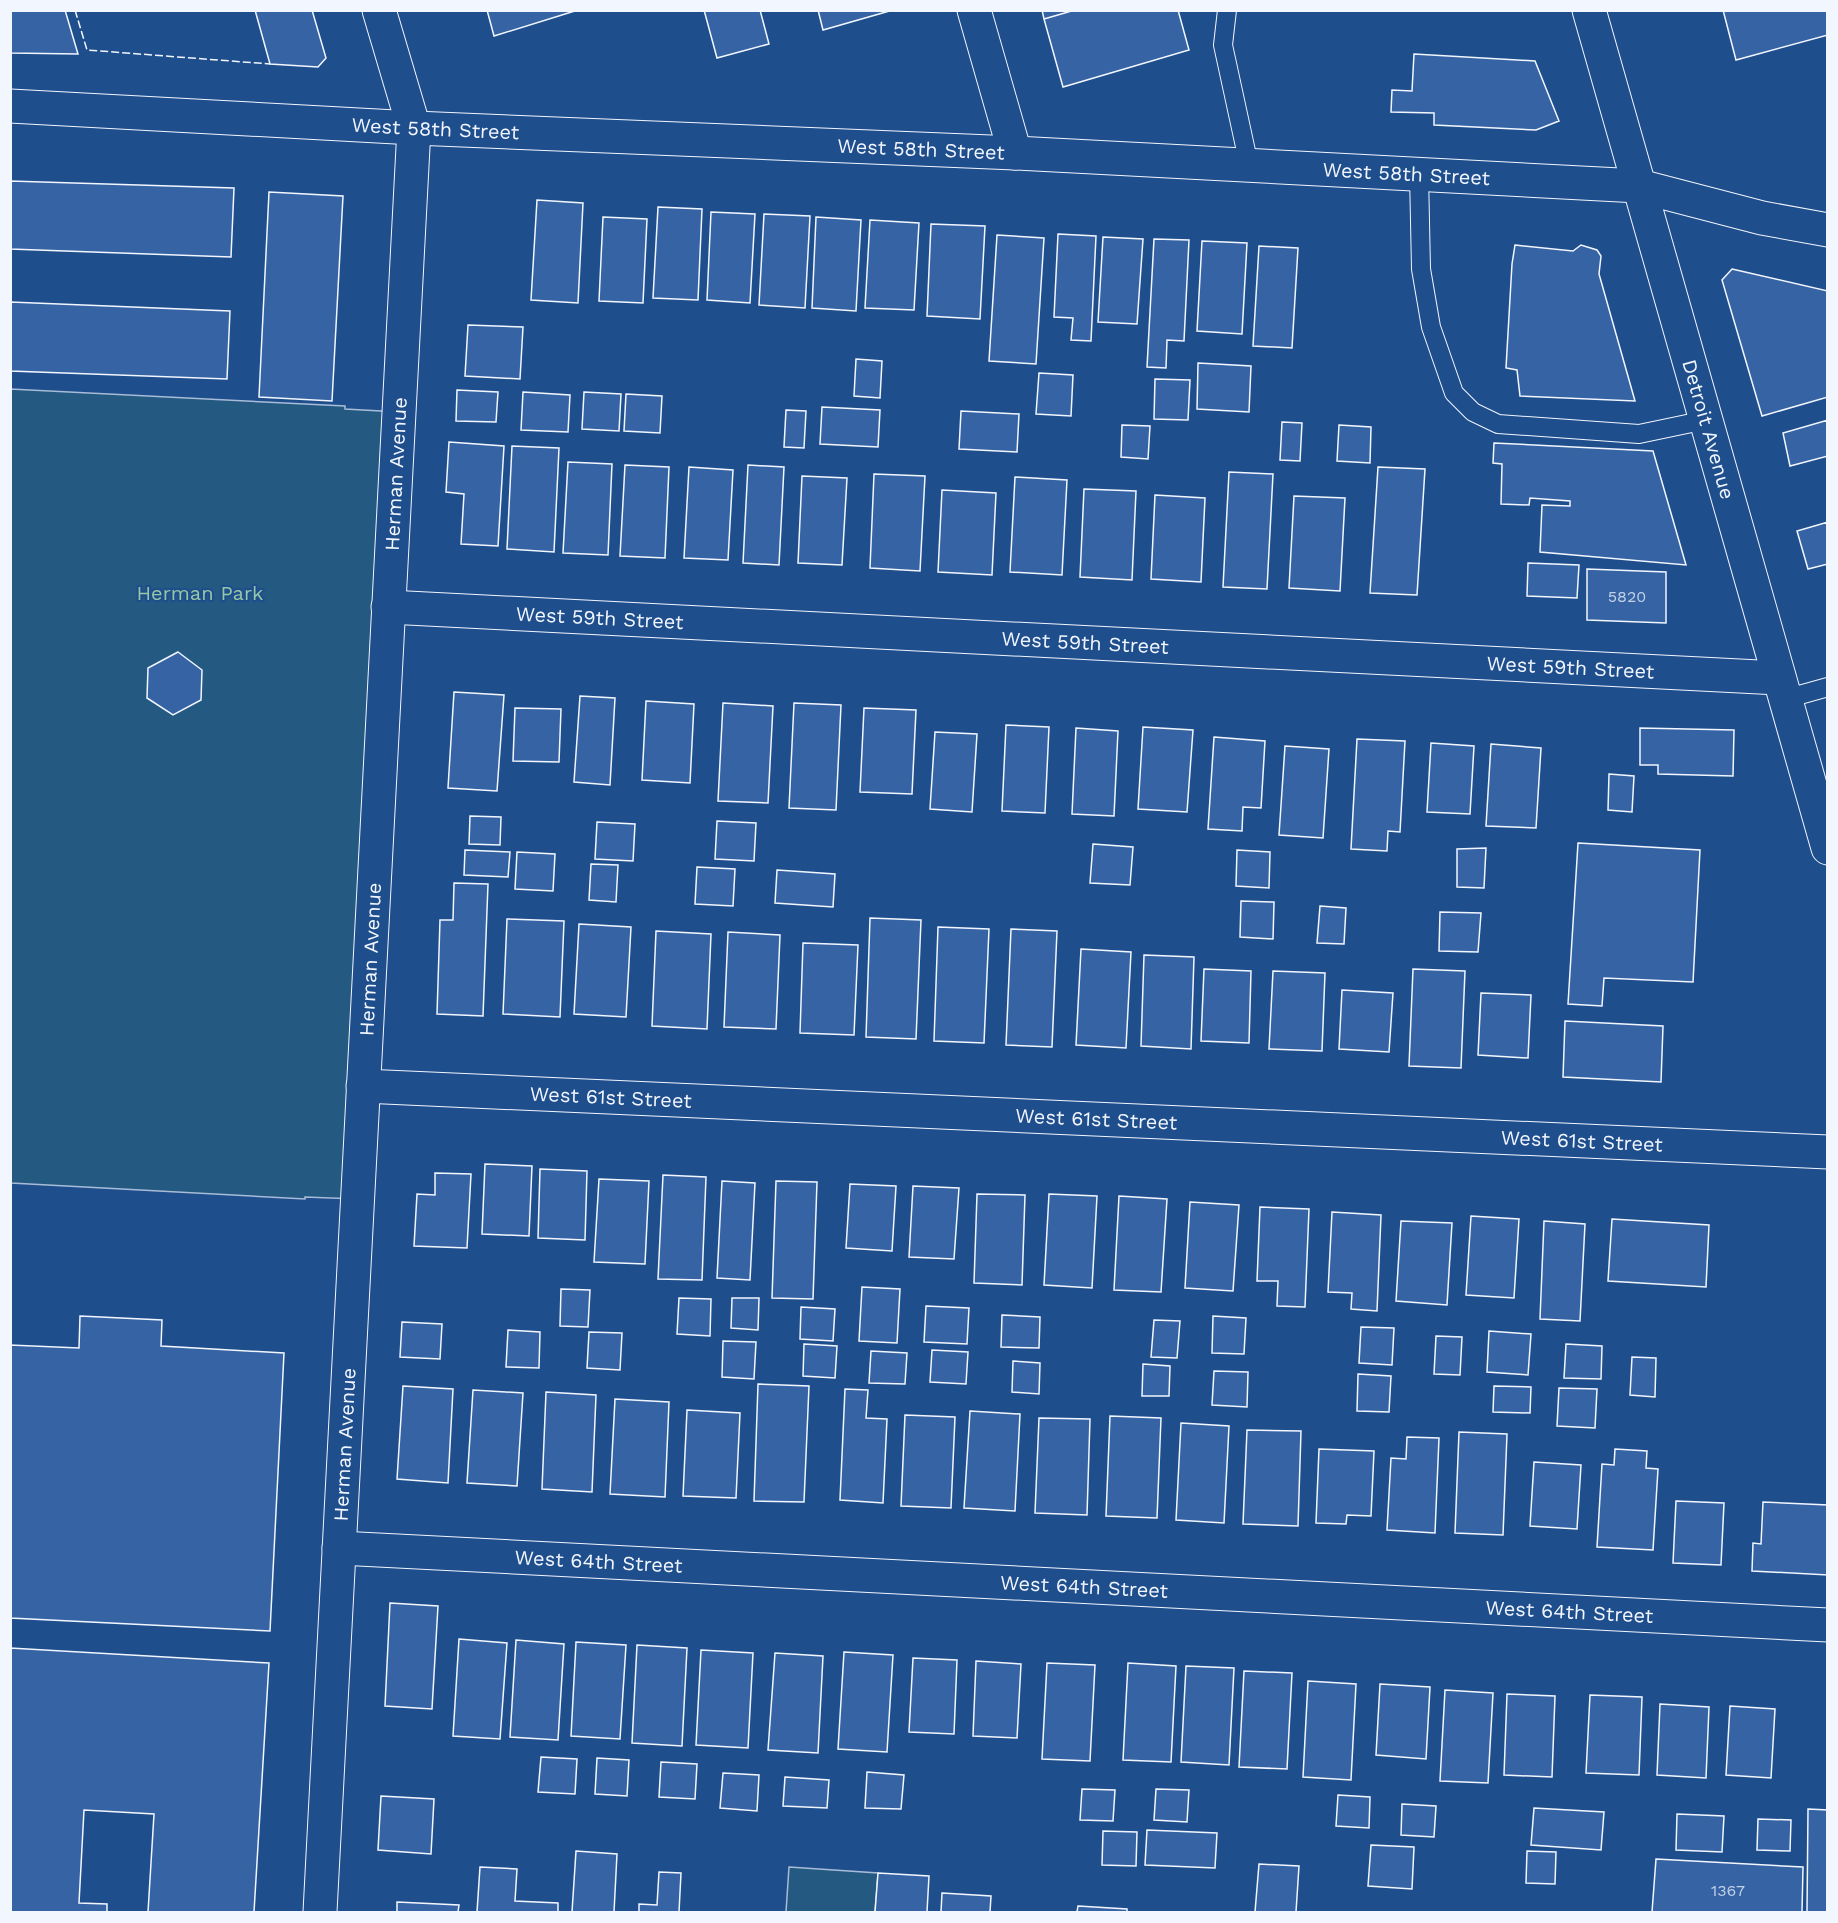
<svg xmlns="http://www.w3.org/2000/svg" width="1838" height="1923" viewBox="0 0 1838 1923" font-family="'Work Sans',sans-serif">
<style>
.green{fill:#245a82;stroke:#a8bbd7;stroke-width:1.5}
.building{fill:#3563a3;stroke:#f2f6ff;stroke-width:1.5}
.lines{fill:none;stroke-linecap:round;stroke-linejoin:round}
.lane-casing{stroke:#f2f6ff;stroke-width:20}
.street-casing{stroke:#f2f6ff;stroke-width:35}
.primary-casing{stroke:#f2f6ff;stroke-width:35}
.lane{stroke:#1f4e8c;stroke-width:18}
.street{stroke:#1f4e8c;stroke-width:33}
.primary{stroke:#1f4e8c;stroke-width:33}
.fence{stroke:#f2f6ff;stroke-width:1.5;stroke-dasharray:8 3;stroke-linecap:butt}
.labels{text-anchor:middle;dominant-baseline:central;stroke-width:4.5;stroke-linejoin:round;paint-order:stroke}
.number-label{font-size:16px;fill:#c3d1e8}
.street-label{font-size:20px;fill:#f2f6ff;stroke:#1f4e8c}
.park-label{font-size:20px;fill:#97c8a6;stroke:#1f4e8c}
</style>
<rect width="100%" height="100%" fill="#1f4e8c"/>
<!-- green -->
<path class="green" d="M10,389L345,406V409L399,412L357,1199L305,1197V1199L11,1183Z
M789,1867L878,1873L875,1912H786Z"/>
<!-- building -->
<path class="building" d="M10,10H65L78,54L10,53Z
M255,10H312L326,58L318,67L270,64Z
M487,10H578L494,36Z
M704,10H760L769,44L717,58Z
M818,10H893L823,30Z
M1042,10H1075L1044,19Z
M1075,10H1178L1189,50L1063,87L1044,19Z
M1723,10H1828V35L1736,60Z
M1414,54L1535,61L1559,121L1536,130L1434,125V113L1391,112L1392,90L1412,91Z
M10,181L234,188L231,257L10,249Z
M269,192L343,196L332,401L259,397Z
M537,200L583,203L578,303L531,300Z
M658,207L702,209L698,300L653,298Z
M711,212L755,214L750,303L707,300Z
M764,214L810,216L805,308L759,305Z
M603,217L647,219L643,303L599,301Z
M816,217L861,220L856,311L812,308Z
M870,220L919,223L914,310L865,308Z
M931,224L985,226L980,319L927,316Z
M1058,234L1096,236L1091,341L1071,340L1073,318L1054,317Z
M997,235L1044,238L1036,364L989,361Z
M1103,237L1143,239L1137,324L1098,322Z
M1154,239L1189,240L1184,341L1167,340L1166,368L1147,367Z
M1202,241L1247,243L1242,334L1197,331Z
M1515,245L1573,251L1581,245L1597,250L1601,256L1599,274L1635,401L1520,396L1517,370L1506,368L1512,264Z
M1259,246L1298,248L1292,348L1253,346Z
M1732,269L1828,291V397L1762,416L1722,280Z
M10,302L230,311L227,379L10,371Z
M468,325L523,327L520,379L465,376Z
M856,359L882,361L880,398L854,396Z
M1198,363L1251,366L1249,412L1197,409Z
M1039,373L1073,375L1071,416L1036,414Z
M1155,379L1190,380L1188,420L1154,419Z
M457,390L498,392L496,422L456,421Z
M523,392L570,395L568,432L521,430Z
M584,392L621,394L619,431L582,429Z
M626,394L662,396L660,433L624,431Z
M822,407L880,410L878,447L820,444Z
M786,410L806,411L804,448L784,447Z
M961,411L1019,414L1017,452L959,449Z
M1828,420V456L1790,466L1783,433Z
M1282,422L1302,423L1300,461L1280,460Z
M1122,425L1150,426L1148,459L1121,457Z
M1339,425L1371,427L1370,463L1337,461Z
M449,442L504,446L498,546L461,544L464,494L446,492Z
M1494,443L1653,451L1686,565L1540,552L1542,505L1570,506V501L1530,498L1529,505L1501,504L1502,464L1493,463Z
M512,446L559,448L554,552L507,549Z
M568,462L612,464L608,555L563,553Z
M625,465L669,467L665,558L620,556Z
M748,465L784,467L779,565L743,563Z
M689,467L733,470L728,560L684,558Z
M1378,467L1425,469L1417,595L1370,593Z
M1229,472L1273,474L1267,589L1223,587Z
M874,474L925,476L920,571L870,568Z
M802,476L847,478L842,565L798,563Z
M1015,477L1067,480L1062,575L1010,572Z
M1084,489L1136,491L1132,580L1080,577Z
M942,490L996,493L992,575L938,572Z
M1155,495L1205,498L1201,582L1151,579Z
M1294,496L1345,498L1340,591L1289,588Z
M1828,522V564L1808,569L1797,531Z
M1528,563L1579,565L1577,598L1527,596Z
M1587,569L1666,572V623L1587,620Z
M178,652L202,670L201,700L173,715L147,698L148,668Z
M454,692L504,695L497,791L448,788Z
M580,696L615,698L610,785L574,782Z
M646,701L694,704L690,783L642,780Z
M723,703L773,706L768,803L718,801Z
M794,703L841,705L836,810L789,808Z
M515,708L561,709L559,762L513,761Z
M864,708L916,710L912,794L860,792Z
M1006,725L1049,727L1045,813L1002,811Z
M1143,727L1193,730L1187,812L1138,809Z
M1076,728L1118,731L1114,816L1072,814Z
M1640,728L1734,730L1733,776L1658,774V765H1640Z
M935,732L977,734L972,812L930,809Z
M1214,737L1265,741L1261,808L1243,807L1242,831L1208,829Z
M1357,739L1405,741L1400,832L1388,831L1387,851L1351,849Z
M1431,743L1474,746L1470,814L1427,812Z
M1491,744L1541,748L1536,828L1486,826Z
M1285,746L1329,749L1323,838L1279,835Z
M1609,774L1634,776L1632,812L1608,810Z
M470,816L501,817L500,845L469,844Z
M717,821L756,823L754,861L715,859Z
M597,822L635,824L633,861L595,859Z
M1578,843L1700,850L1693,982L1604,978L1602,1006L1568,1004Z
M1093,844L1133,847L1130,885L1090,883Z
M1486,848L1484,888L1457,887V849Z
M465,850L510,852L508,877L464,875Z
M1237,850L1270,852L1269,888L1236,886Z
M517,852L555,854L553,891L515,889Z
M591,864L618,865L616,902L589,900Z
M697,867L735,869L733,906L695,904Z
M777,870L835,874L833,907L775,903Z
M454,883L488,884L483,1016L437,1014L440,920H453Z
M1241,901L1274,902L1273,939L1240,937Z
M1320,906L1346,908L1344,944L1317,943Z
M1440,912L1481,913L1478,952L1439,951Z
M870,918L921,920L916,1039L866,1037Z
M507,919L564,921L560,1017L503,1014Z
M579,924L631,927L626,1017L574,1014Z
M938,927L989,929L984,1043L934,1041Z
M1011,929L1057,931L1052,1047L1006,1045Z
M656,931L711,934L707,1029L652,1026Z
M728,932L780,935L776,1029L724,1027Z
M803,943L858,945L854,1035L800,1033Z
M1081,949L1131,952L1126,1048L1076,1045Z
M1144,955L1194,957L1191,1049L1141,1046Z
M1204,969L1251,971L1249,1043L1201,1041Z
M1413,969L1465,971L1461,1068L1409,1066Z
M1273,971L1325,973L1322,1051L1269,1049Z
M1342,990L1393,993L1389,1052L1339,1049Z
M1481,993L1531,995L1528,1058L1478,1055Z
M1565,1021L1663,1026L1661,1082L1563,1077Z
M485,1164L532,1166L529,1236L482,1234Z
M540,1169L587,1171L585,1240L538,1238Z
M435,1173L471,1174L467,1248L414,1246L417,1194L435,1195Z
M663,1175L706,1177L702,1280L658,1279Z
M599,1179L649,1181L645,1264L594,1262Z
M722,1181L755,1183L750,1280L717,1278Z
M776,1181L817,1182L813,1299L772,1298Z
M850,1184L896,1186L892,1251L846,1248Z
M913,1186L959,1188L954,1259L909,1257Z
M977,1194L1025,1195L1022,1285L974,1283Z
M1049,1194L1097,1196L1092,1288L1044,1285Z
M1119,1196L1167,1199L1161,1292L1114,1290Z
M1190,1202L1239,1205L1233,1291L1185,1288Z
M1260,1207L1309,1209L1305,1307L1277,1306L1278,1281H1257Z
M1332,1212L1381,1215L1377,1311L1351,1309L1352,1293L1328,1292Z
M1471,1216L1519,1219L1514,1298L1466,1295Z
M1612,1219L1709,1225L1706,1287L1608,1281Z
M1401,1221L1452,1223L1447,1305L1396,1301Z
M1544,1221L1585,1224L1580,1321L1540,1319Z
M862,1287L900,1289L897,1343L859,1341Z
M561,1289L590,1290L588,1327L560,1326Z
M679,1298L711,1299L710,1336L677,1334Z
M732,1298H759L758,1330L731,1328Z
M926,1306L969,1308L967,1344L924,1342Z
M801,1307L835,1309L833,1341L800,1339Z
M1002,1315L1040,1317L1039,1348L1001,1347Z
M80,1316L162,1320L161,1346L284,1353L270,1631L10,1618V1345L79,1348Z
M1213,1316L1246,1318L1244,1354L1212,1353Z
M1154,1320L1180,1321L1177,1358L1151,1357Z
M402,1322L442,1324L440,1359L400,1357Z
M1361,1327L1394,1328L1392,1365L1359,1363Z
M508,1330L540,1332L539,1368L506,1367Z
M1489,1331L1531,1334L1528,1375L1487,1372Z
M589,1332L622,1333L620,1370L587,1368Z
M1436,1336L1462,1337L1460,1375L1434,1374Z
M723,1341L756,1342L754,1379L722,1377Z
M804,1344L837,1346L835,1378L803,1376Z
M1566,1344L1602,1346L1601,1379L1564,1378Z
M932,1350L968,1352L966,1384L930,1382Z
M871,1351L907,1353L905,1384L869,1383Z
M1632,1357L1656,1358L1655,1397L1630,1395Z
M1013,1361L1040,1363L1039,1394L1012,1392Z
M1143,1364L1170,1366L1169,1396H1142Z
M1214,1371L1248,1372L1247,1407L1212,1405Z
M1358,1374L1391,1376L1389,1412L1357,1411Z
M758,1384L809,1386L804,1502L754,1501Z
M403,1386L453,1389L448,1483L397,1479Z
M1494,1386L1531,1387L1530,1413L1493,1412Z
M1559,1388L1597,1389L1595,1428L1557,1426Z
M845,1389L868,1390L866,1418L887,1419L883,1503L840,1500Z
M473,1390L523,1393L517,1486L467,1483Z
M546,1392L596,1395L592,1492L542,1489Z
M615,1399L669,1402L665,1497L610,1494Z
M687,1410L740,1413L736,1498L683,1496Z
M970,1411L1020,1414L1015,1511L964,1508Z
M905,1415L955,1417L951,1508L901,1506Z
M1110,1416L1161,1418L1157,1518L1106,1516Z
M1039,1418L1090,1419L1087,1515L1035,1513Z
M1181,1423L1229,1426L1224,1523L1176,1520Z
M1247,1430L1301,1431L1298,1526L1243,1524Z
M1459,1432L1507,1434L1503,1535L1455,1533Z
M1407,1437L1439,1438L1435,1533L1387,1530L1391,1458L1406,1459Z
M1319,1449L1374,1451L1371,1516L1347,1515L1346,1524L1316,1523Z
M1615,1449L1647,1451L1646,1468L1658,1469L1653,1550L1597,1547L1602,1464L1614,1465Z
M1534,1462L1581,1465L1577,1529L1530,1526Z
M1676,1501L1724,1503L1721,1565L1673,1563Z
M1763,1502L1828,1505V1575L1752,1571L1753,1543L1761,1544Z
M390,1603L438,1606L432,1709L385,1706Z
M459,1639L507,1643L500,1739L453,1736Z
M516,1640L564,1644L558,1740L510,1737Z
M576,1642L626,1645L620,1739L571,1736Z
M637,1645L687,1648L682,1746L632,1743Z
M10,1648L269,1663L254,1912H148L154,1814L84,1810L79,1903L107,1904V1912H10Z
M701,1650L753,1653L748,1748L696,1745Z
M844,1652L893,1655L887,1752L838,1749Z
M775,1653L823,1656L818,1753L768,1750Z
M913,1658L957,1660L954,1734L909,1732Z
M976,1661L1021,1664L1017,1738L973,1736Z
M1047,1663L1095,1665L1090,1761L1042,1759Z
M1128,1663L1176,1666L1171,1762L1123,1760Z
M1186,1666L1234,1668L1229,1765L1181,1762Z
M1244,1671L1292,1673L1287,1769L1239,1767Z
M1308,1681L1356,1684L1351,1780L1303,1777Z
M1380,1684L1430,1687L1426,1759L1376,1755Z
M1445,1690L1493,1693L1488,1783L1440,1781Z
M1507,1694L1555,1696L1552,1777L1504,1775Z
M1590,1695L1642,1697L1639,1775L1586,1773Z
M1660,1704L1709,1707L1706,1778L1657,1775Z
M1730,1706L1775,1709L1771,1778L1726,1775Z
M541,1757L577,1759L575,1794L538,1792Z
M597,1758L629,1760L627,1796L595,1794Z
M661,1762L697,1764L695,1799L659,1797Z
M867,1772L904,1775L901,1809L865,1808Z
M723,1773L759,1775L757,1811L720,1808Z
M785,1777L829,1780L827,1808L783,1806Z
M1082,1789L1115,1790L1113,1821L1080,1820Z
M1156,1789L1189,1790L1187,1822L1154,1820Z
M1338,1795L1370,1797L1369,1828L1336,1826Z
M381,1796L434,1799L431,1854L378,1850Z
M1402,1804L1436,1806L1434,1837L1401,1835Z
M1534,1808L1604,1812L1601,1850L1531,1845Z
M1808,1809L1828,1810V1912H1807Z
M1677,1814L1724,1816L1722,1852L1676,1850Z
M1758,1819L1791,1820L1790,1851L1757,1850Z
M1147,1830L1217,1833L1215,1868L1145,1865Z
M1103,1831L1137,1832L1136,1866L1102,1865Z
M1371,1845L1414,1847L1412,1889L1368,1886Z
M576,1851L617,1854L614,1912H572Z
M1527,1851L1556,1852L1555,1884L1526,1883Z
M1656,1859L1803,1867L1802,1912H1652Z
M1259,1864L1299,1866L1296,1912H1255Z
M480,1867L517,1869L515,1901L558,1903V1912H477Z
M659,1872L681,1873L679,1912H639V1904L657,1905Z
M878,1873L929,1876L927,1912H875Z
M942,1893L991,1896L990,1912H941Z
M397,1902L459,1905L458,1912H397Z
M1078,1906L1127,1909V1912H1077Z"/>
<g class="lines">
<defs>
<path id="lane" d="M1227,10L1223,45L1249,165
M1419,174L1421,269L1431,327L1454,393L1473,412L1498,424L1639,434L1706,420
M1785,699L1828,687"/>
<g id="street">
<path d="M974,10L1015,153"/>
<path id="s1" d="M10,106L414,128L1015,153L1639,186L1762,218L1828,230"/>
<path id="s2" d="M388,607L1779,678"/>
<path id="s3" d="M363,1086L1828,1152"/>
<path id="s4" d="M339,1548L1828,1625"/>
<path id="s5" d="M320,1912L414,128L379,10"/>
</g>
<g id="primary">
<path id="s6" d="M1589,10L1828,848"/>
</g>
</defs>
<!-- lane casing -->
<use href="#lane" class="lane-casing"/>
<!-- street casing -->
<use href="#street" class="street-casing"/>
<!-- primary casing -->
<use href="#primary" class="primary-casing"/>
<!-- lane -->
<use href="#lane" class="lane"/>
<!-- street -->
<use href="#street" class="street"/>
<!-- primary -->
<use href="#primary" class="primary"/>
<!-- fence -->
<path class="fence" d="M75,10L87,50L270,64"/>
</g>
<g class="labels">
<!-- number labels -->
<g class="number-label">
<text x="1627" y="596">5820</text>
<text x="1728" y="1890">1367</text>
</g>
<!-- street labels -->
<g class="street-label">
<text stroke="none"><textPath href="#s1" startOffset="426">West 58th Street</textPath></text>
<text stroke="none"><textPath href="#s1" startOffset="912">West 58th Street</textPath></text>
<text stroke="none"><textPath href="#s1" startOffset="1398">West 58th Street</textPath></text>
<text stroke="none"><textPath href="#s6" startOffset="436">Detroit Avenue</textPath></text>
<text stroke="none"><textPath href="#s5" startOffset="1440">Herman Avenue</textPath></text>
<text stroke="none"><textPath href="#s2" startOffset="212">West 59th Street</textPath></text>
<text stroke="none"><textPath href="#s2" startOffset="698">West 59th Street</textPath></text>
<text stroke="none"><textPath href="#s2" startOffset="1184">West 59th Street</textPath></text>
<text stroke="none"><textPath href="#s5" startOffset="954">Herman Avenue</textPath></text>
<text stroke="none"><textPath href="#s3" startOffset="248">West 61st Street</textPath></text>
<text stroke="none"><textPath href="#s3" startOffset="734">West 61st Street</textPath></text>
<text stroke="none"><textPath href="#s3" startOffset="1220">West 61st Street</textPath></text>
<text stroke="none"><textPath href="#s5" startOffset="468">Herman Avenue</textPath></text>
<text stroke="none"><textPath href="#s4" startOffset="260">West 64th Street</textPath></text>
<text stroke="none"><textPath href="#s4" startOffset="746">West 64th Street</textPath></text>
<text stroke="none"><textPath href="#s4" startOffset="1232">West 64th Street</textPath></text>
</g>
<!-- park labels -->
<g class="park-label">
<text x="200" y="593">Herman Park</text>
</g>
</g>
<!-- border -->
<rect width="1838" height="1923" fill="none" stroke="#f2f6ff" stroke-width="24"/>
</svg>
